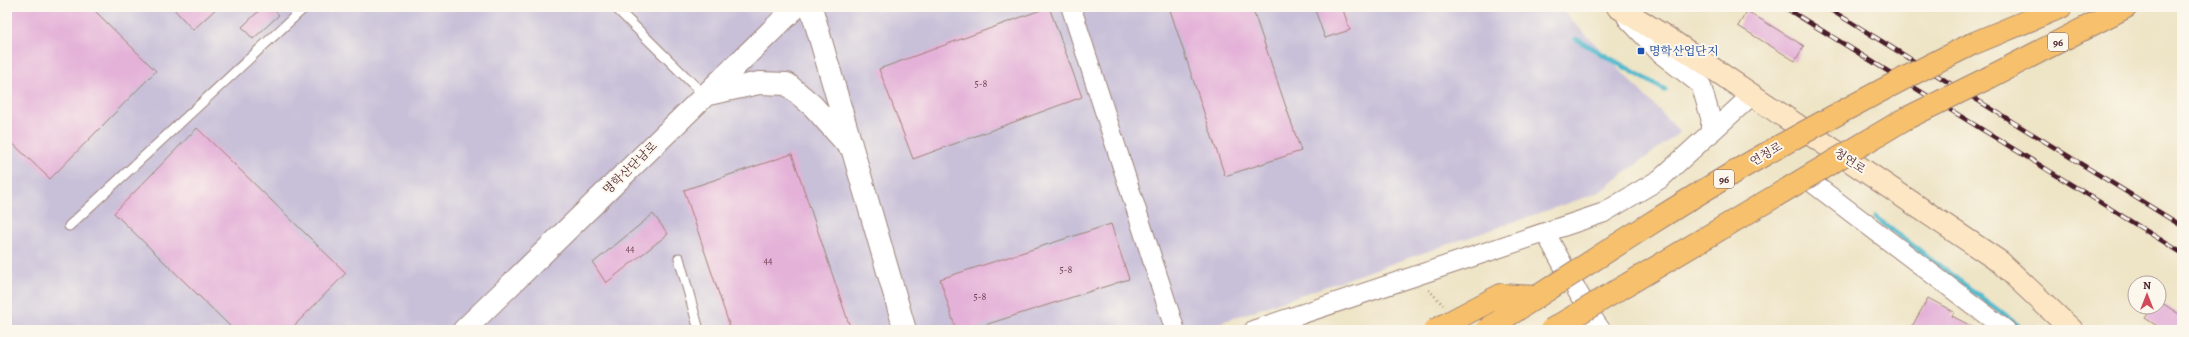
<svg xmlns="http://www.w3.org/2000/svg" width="2189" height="337" viewBox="0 0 2189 337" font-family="Alegreya,'Noto Serif KR',serif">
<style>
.industrial{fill:#c8bfd8}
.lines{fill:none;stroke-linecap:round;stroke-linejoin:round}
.stream{stroke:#50b9cd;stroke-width:5}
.building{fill:#e4b1d8}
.service-casing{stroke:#9c8278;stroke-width:11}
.minor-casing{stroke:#9c8278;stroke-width:21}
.tertiary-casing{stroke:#9c8278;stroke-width:24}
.secondary-casing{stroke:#9c8278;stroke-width:24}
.trunk-casing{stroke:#9c8278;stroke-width:24}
.path{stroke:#9c8278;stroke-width:2.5;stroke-dasharray:1 3;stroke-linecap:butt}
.service{stroke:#fff;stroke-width:9}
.minor{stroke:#fff;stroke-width:19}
.tertiary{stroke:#fff;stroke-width:22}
.secondary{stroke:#fce6c4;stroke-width:22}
.trunk{stroke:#f7c06c;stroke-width:22}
.rail-casing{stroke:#4a1f2b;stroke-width:4.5}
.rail{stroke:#fbf7ec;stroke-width:3;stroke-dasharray:9;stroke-linecap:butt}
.trunk-bridge-casing{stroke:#9c8278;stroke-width:24;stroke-linecap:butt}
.trunk-bridge{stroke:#f7c06c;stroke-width:22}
.transit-dot{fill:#1a4fb4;stroke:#fbf7ec;stroke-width:1.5}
.labels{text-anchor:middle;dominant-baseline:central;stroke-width:4;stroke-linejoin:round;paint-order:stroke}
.number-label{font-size:10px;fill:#704456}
.shield{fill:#fbf7ec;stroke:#7f6065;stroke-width:1}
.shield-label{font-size:11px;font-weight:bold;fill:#4a1f2b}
.transit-label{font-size:12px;fill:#164399;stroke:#fbf7ec;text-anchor:start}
.street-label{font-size:12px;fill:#4a1f2b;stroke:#fbf7ec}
</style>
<rect width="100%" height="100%" fill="#fbf7ec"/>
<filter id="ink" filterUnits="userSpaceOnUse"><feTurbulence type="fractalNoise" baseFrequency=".025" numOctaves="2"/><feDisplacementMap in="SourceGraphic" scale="8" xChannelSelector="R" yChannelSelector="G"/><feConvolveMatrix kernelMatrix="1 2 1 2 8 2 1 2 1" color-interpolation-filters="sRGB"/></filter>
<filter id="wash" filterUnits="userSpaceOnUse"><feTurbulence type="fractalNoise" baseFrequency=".012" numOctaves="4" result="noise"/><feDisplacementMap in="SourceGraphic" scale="16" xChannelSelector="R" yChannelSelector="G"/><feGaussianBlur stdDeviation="0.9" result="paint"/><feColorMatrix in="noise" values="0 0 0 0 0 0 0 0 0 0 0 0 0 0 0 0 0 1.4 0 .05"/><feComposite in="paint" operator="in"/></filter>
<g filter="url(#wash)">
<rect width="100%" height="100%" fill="#eee4c6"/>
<!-- industrial -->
<path class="industrial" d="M7,7H1559L1680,132L1598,193L1198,330H7Z"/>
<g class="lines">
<!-- stream -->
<path class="stream" d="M1576,39L1665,90
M1875,217L2024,330"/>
</g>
<g id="blocks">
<!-- building -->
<path class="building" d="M7,7H91L156,71L50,179L7,138Z
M172,7H218L193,30Z
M263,7H271L279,15L253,39L242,27Z
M1049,7L1082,97L913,159L879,69Z
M1169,7H1237L1238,11L1252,7L1301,151L1225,176Z
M1314,7H1342L1350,30L1325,38Z
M1747,11L1804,46L1795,61L1738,26Z
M197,128L346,273L290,330H234L114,213Z
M792,154L851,330H731L684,190Z
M653,214L668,234L606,283L593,263Z
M1111,224L1129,279L969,330H956L940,279Z
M1928,298L1954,312L1952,316L1979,330H1910Z
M2159,301L2182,316V330H2163L2145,318L2153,307H2159Z"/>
</g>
</g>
<g filter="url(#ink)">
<use href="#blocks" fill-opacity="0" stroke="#9c8278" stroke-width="1"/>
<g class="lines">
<defs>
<path id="service" d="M615,7L704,95
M69,226L305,7
M679,258L699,330"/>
<path id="minor" d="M1071,7L1175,330
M1627,18L1661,54L1701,85L1711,119L1710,134
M1806,178L2006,330
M1546,234L1591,316L1601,330
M1254,330L1603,213L1660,179L1752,95"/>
<path id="tertiary" d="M811,7L905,330
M704,95L759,83L787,84L813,106L847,144
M464,330L796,7"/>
<path id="secondary" d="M1618,7L1669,39L2000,262L2072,330"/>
<path id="trunk" d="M1972,44L2061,7
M1990,77L2126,7"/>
</defs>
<!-- service casing -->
<use href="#service" class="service-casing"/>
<!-- minor casing -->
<use href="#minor" class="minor-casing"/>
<!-- tertiary casing -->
<use href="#tertiary" class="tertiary-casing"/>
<!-- secondary casing -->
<use href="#secondary" class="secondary-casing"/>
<!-- trunk casing -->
<use href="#trunk" class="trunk-casing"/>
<!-- path -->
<path class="path" d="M1429,290L1443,305"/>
<!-- service -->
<use href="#service" class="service"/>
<!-- minor -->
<use href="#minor" class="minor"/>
<!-- tertiary -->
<use href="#tertiary" class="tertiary"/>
<!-- secondary -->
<use href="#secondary" class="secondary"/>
<!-- trunk -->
<use href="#trunk" class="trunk"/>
<defs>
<path id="rail" d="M1784,7L2182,253
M1826,7L2182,226"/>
</defs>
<!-- rail casing -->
<use href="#rail" class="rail-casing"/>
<!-- rail -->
<use href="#rail" class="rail"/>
<defs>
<path id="trunk-bridge" d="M1435,330L1501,295L1536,297
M1486,330C1577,271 1668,210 1762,156C1831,117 1901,79 1972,44
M1551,330L1903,120L1990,77"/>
</defs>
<!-- trunk-bridge casing -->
<use href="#trunk-bridge" class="trunk-bridge-casing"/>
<!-- trunk-bridge -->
<use href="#trunk-bridge" class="trunk-bridge"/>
</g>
</g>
<!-- markers -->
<rect class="transit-dot" x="1637" y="47" width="8" height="8" rx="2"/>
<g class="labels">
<!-- number labels -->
<g class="number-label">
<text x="981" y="83">5-8</text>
<text x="630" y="248">44</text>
<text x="768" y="260">44</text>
<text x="1066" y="269">5-8</text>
<text x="980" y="296">5-8</text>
</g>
<!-- shield labels -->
<g class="shield">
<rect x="2048" y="33" width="20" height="18" rx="3"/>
<rect x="1714" y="170" width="20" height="18" rx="3"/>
</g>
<g class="shield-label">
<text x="2058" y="42">96</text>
<text x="1724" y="179">96</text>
</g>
<!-- transit labels -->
<g class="transit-label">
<text x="1649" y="51">명학산업단지</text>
</g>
<!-- street labels -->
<g class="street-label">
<text transform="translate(1766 154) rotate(-30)">연청로</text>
<text transform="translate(1850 161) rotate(34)">청연로</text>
<text transform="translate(630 168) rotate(-44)">명학산단남로</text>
</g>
</g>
<!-- margin -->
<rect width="2189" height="337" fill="none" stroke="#fbf7ec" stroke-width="24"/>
<!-- north arrow -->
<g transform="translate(2147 295)"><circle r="19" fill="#fbf7ec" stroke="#b4a19f"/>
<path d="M0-3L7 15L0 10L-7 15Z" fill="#d1495b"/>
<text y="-6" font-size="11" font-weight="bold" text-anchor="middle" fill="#4a1f2b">N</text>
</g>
</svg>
